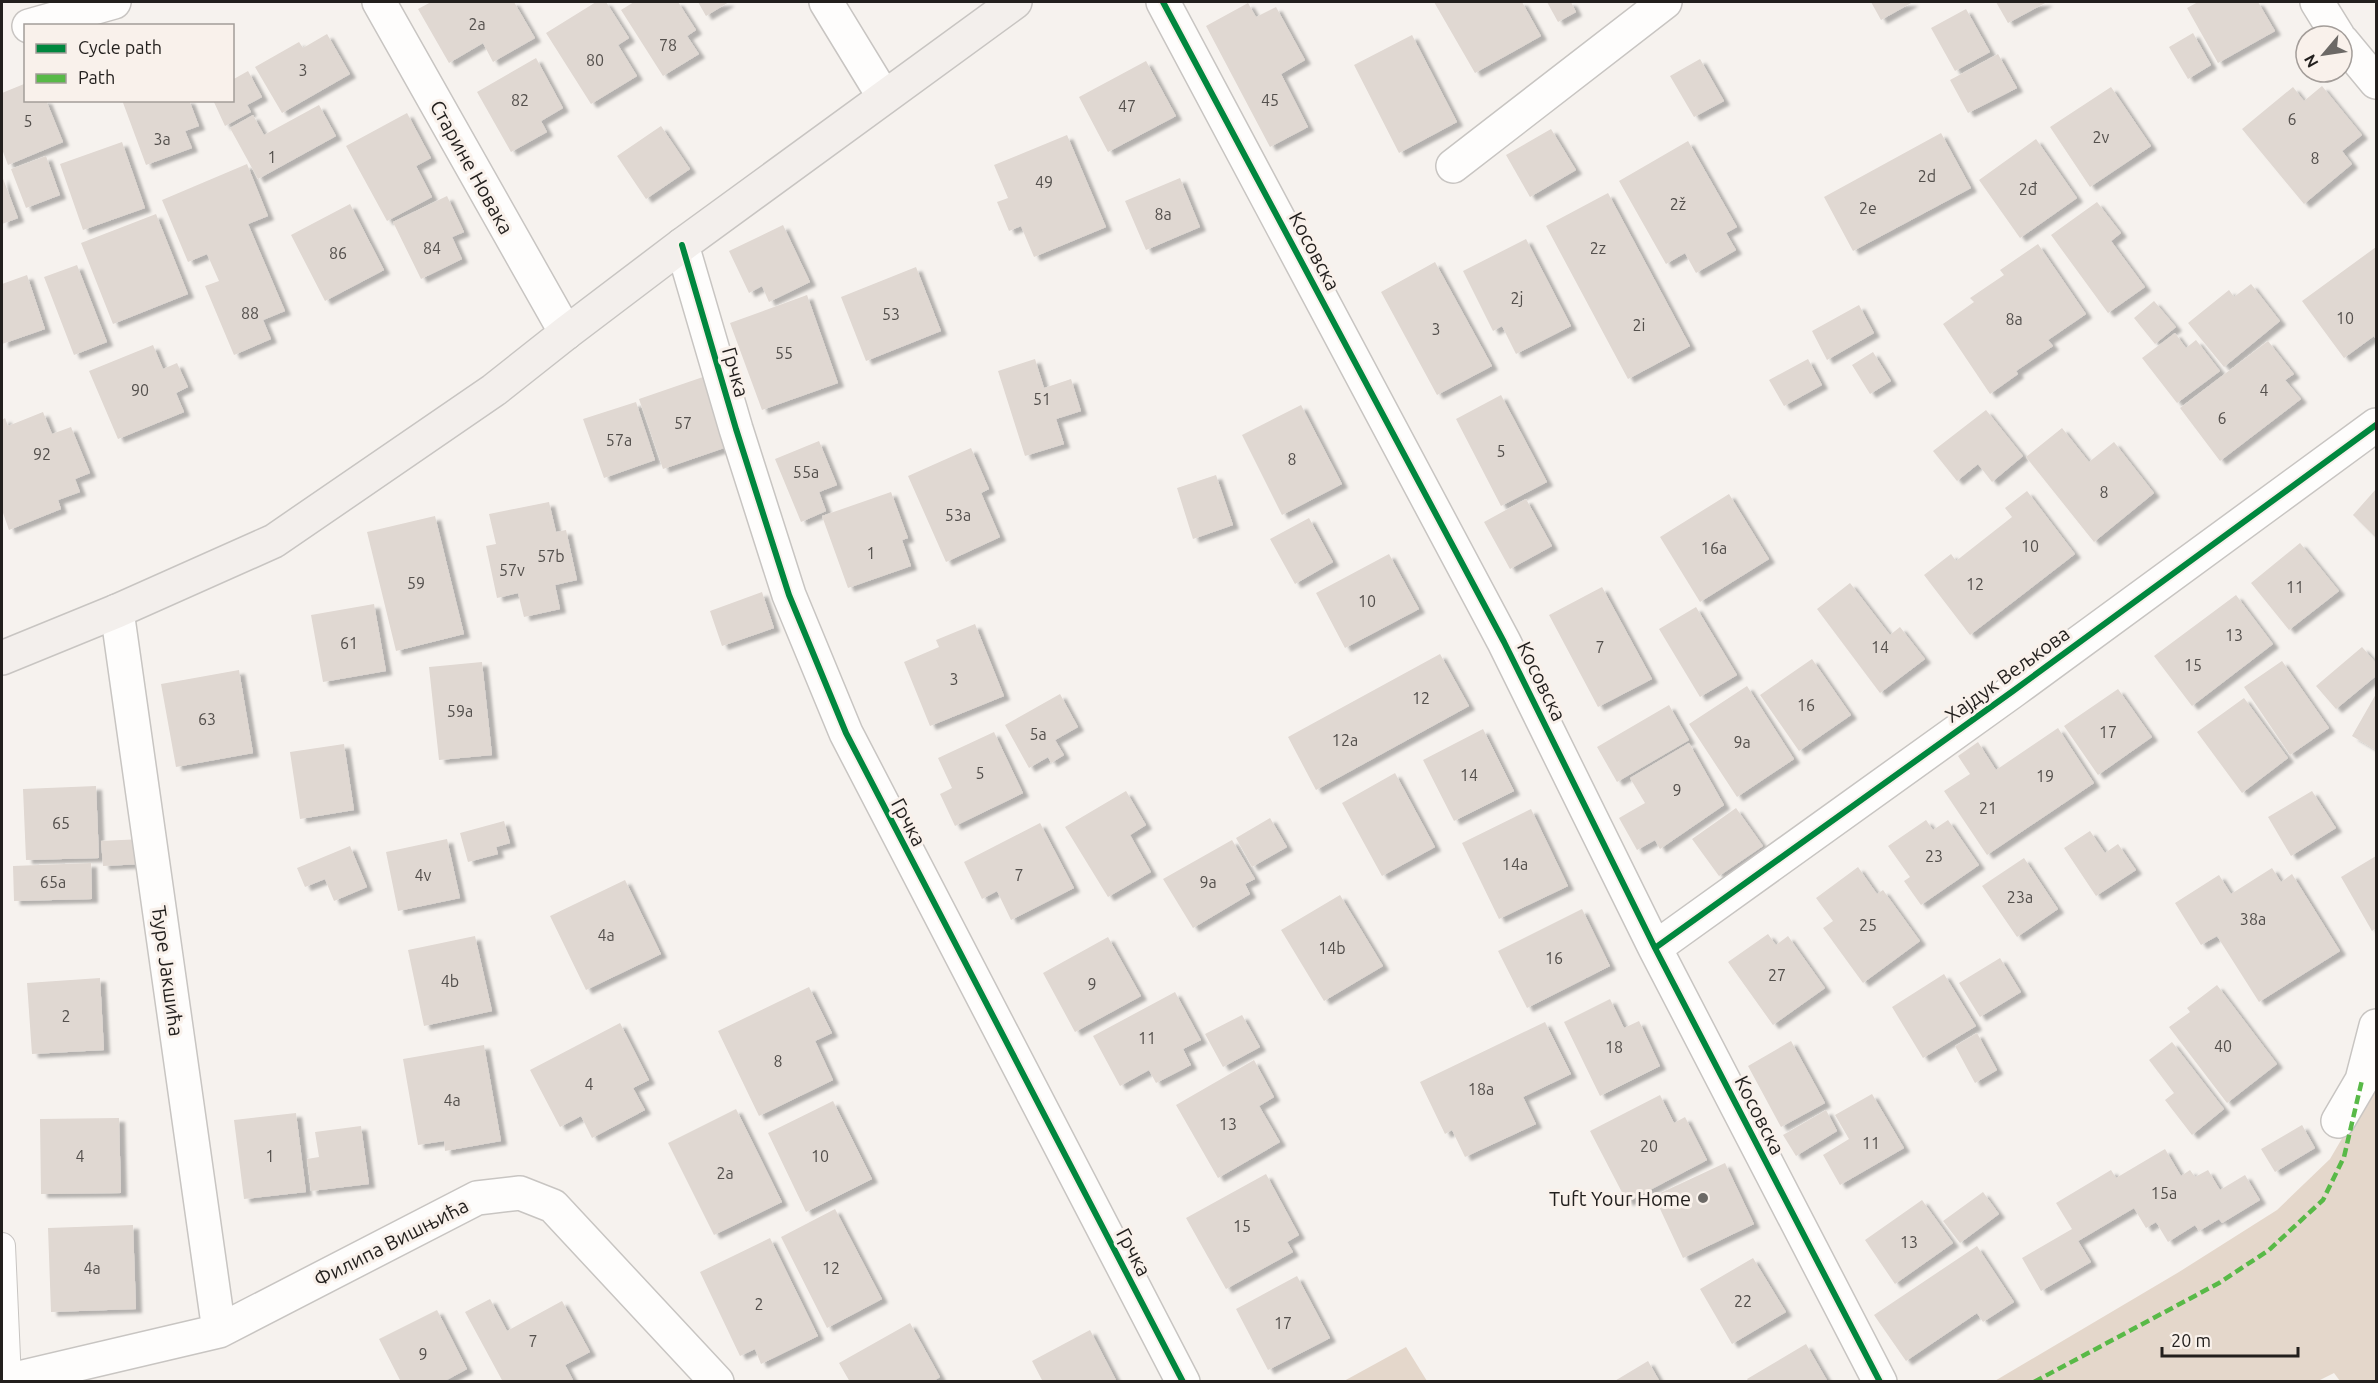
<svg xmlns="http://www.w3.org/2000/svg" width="2378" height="1383" viewBox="0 0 2378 1383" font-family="Ubuntu,sans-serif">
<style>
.green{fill:#e4d7cb}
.building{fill:#e0d8d2;filter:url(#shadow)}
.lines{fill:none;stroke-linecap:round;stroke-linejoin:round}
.lane-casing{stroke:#c8c5c2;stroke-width:28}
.street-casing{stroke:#c8c5c2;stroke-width:36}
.secondary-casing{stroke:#c8c5c2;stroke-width:36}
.lane{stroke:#fefdfc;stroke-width:26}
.street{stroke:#fefdfc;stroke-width:33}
.secondary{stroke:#f3efec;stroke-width:33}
.quiet{stroke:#58b947;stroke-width:4.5;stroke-dasharray:9 4.5;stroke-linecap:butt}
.cycleway-casing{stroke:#f9f1eb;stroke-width:10}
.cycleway{stroke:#00873e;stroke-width:6}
.poi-dot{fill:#6c6966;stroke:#f9f1eb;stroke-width:2}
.labels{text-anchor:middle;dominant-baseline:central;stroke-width:6;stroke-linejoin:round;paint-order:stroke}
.number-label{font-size:16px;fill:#54504d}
.street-label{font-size:20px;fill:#221f1d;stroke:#f9f1eb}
.poi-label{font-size:20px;fill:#221f1d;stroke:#f9f1eb;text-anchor:end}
</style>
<defs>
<filter id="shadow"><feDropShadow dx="6" dy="4" stdDeviation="1.5" flood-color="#0004"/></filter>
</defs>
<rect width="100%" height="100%" fill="#f6f2ee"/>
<!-- green -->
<path class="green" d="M2376,1071V1381H2340L2334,1373L2316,1382H1993L2179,1272L2277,1210L2330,1159L2368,1094Z
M1406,1347L1427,1381H1344Z"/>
<!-- building -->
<path class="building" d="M431,2H514L535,38L493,62L483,43L449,63L418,9Z
M596,2H606L629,38L618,45L637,76L591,104L546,33Z
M634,2H678L696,30L687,36L699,54L663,76L621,10Z
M698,2H729L706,16Z
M1434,2H1522L1541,36L1475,73Z
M1547,2H1571L1576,12L1558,22Z
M1871,2H1913L1881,20Z
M1996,2H2047L2008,23Z
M2198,2H2258L2275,31L2218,63L2187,8Z
M1248,3L1256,17L1276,7L1305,60L1281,74L1308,127L1270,147L1206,26Z
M1966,9L1990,52L1955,71L1931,28Z
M2193,33L2211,65L2188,79L2169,47Z
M327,34L350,74L282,113L255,67L299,42L303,48Z
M1412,35L1457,122L1399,153L1354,65Z
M1998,54L2017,88L1968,113L1950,80Z
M536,58L563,108L541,121L547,132L511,152L477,92Z
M1700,59L1724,101L1694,117L1670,76Z
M1146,61L1176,116L1108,152L1079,97Z
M248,71L262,97L247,105L251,112L225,126L213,100H232V80Z
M24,84L26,100H46L63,142L8,165L2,149V93Z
M2322,86L2362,135L2342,151L2352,164L2304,204L2242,129L2293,87L2304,101Z
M2111,87L2151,146L2090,187L2050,127Z
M122,100H189L199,126L185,131L192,148L146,165Z
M319,105L336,136L258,179L230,128L253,115L264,135Z
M407,113L431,158L416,166L432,197L387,221L346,146Z
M661,126L690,169L646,199L617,156Z
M1551,129L1576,170L1530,197L1506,155Z
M1941,133L1971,188L1853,251L1824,197Z
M1067,135L1106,227L1034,257L1021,226L1009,231L997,202L1008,198L994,165Z
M2036,139L2077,198L2020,238L1979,180Z
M1688,141L1737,227L1726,233L1736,250L1696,273L1685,253L1666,264L1619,181Z
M122,142L145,208L83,230L60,164Z
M46,156L60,195L26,208L11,169Z
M247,164L268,216L248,224L285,311L263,320L271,339L234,355L205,286L219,281L207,254L188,262L162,200Z
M2,176L18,218L2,224Z
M1180,178L1200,227L1146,250L1125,201Z
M1608,193L1690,346L1628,379L1546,226Z
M447,196L464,232L452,237L462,259L421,279L393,222Z
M2097,202L2121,233L2111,241L2145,287L2108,313L2051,235Z
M350,204L384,270L325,301L291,235Z
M156,214L188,294L113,324L81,243Z
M783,225L810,282L769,302L762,286L749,293L729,251Z
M1526,239L1571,326L1516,354L1502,326L1493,331L1463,271Z
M2038,244L2086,314L2048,340L2053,346L2016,371L2018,374L1990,394L1943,324L1974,302L1970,298L2004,275L2000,270Z
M2376,247V340L2374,336L2344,358L2302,301Z
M1435,262L1492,366L1437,395L1381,292Z
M77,265L107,342L74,355L44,277Z
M916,267L941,331L866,361L841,297Z
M27,275L45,329L2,344V284Z
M2251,284L2280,321L2224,367L2188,323L2229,290L2234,297Z
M807,295L838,383L762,410L730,323Z
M2154,301L2176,327L2155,344L2134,318Z
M1859,305L1874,333L1827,360L1812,331Z
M2175,333L2186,348L2196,340L2220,371L2177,403L2142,358Z
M2268,341L2294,374L2285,380L2301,399L2220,461L2180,408Z
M153,345L163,369L177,363L188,387L176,393L184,412L118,439L89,371Z
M1873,352L1891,381L1870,394L1852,365Z
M1035,359L1044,388L1071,379L1081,411L1056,419L1064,444L1025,456L998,371Z
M1808,359L1822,385L1784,406L1769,380Z
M703,377L727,447L663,469L639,399Z
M1501,395L1547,482L1501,506L1456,419Z
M636,402L655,460L604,478L583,419Z
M1301,405L1342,484L1282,515L1242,435Z
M1986,410L2023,456L1992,482L1978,464L1957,481L1933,451Z
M43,412L52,434L71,427L90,473L75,479L80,492L58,500L61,509L9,530L2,510V420L5,418L8,426Z
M2062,428L2089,462L2114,442L2154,493L2094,542L2026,457Z
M819,441L837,485L819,492L826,511L801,522L775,459Z
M971,448L989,489L981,493L1000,537L946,562L908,476Z
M1216,475L1233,525L1193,539L1177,488Z
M2376,489V538L2353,515Z
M2027,491L2075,554L1970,635L1924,575L1951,554L1956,561L2012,517L2005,508Z
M891,492L908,538L902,540L911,566L848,588L822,516Z
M1729,494L1769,559L1700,602L1660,537Z
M1526,499L1552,546L1510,569L1484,522Z
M549,502L556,532L566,530L577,580L555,585L560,609L524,617L518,593L497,598L486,546L496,544L489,514Z
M435,516L464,634L396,651L367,532Z
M1309,518L1333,562L1295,584L1270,539Z
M2300,543L2339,591L2289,630L2251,583Z
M1389,554L1419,609L1345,648L1316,593Z
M1850,583L1890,635L1900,627L1925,659L1880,693L1817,609Z
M1602,587L1652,679L1598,707L1549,615Z
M762,592L774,628L722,646L710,611Z
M2236,595L2273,644L2192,706L2154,656Z
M374,604L386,671L323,682L311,615Z
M1696,607L1737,675L1700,697L1659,629Z
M975,624L1004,696L930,726L904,662L939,647L936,640Z
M2362,647L2376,663V676L2336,709L2316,686Z
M1440,654L1469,706L1316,790L1288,737Z
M1812,659L1851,715L1799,751L1760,695Z
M2282,661L2329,728L2290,755L2244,687Z
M482,662L492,755L439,760L429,667Z
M239,670L253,753L176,767L161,684Z
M1747,686L1794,759L1737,797L1689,724Z
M2118,689L2152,737L2098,775L2064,726Z
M1060,694L1078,727L1055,740L1064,755L1051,763L1048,757L1029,768L1005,725Z
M2376,694V750L2352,736Z
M2244,698L2288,758L2242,793L2197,732Z
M1669,705L1689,740L1617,782L1597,747Z
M2058,728L2094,783L1987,855L1944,791L1970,774L1958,756L1978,742L1996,770Z
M1483,729L1514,791L1454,821L1423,760Z
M994,732L1023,793L955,826L940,794L952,788L938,758Z
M1689,743L1724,805L1660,849L1655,840L1637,850L1619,818L1645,803L1630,778Z
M344,744L354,810L300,819L290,752Z
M1395,773L1435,847L1382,876L1342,803Z
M96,786L99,858L26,860L23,789Z
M1126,791L1146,825L1130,835L1151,872L1108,897L1065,827Z
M2312,791L2336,828L2291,856L2268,817Z
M1736,808L1763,846L1719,876L1692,839Z
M1531,809L1568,886L1499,919L1462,843Z
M1270,818L1287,847L1252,867L1236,838Z
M1926,820L1933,830L1948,820L1979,865L1921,905L1904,881L1910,877L1888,846Z
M504,821L510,843L496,847L498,854L468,862L460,833Z
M1040,823L1074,888L1011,920L997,891L982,899L964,862Z
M2090,831L2105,853L2118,844L2136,870L2096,896L2064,848Z
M142,839L143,864L103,866L101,841Z
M447,839L460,898L398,911L386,852Z
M1232,840L1255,879L1245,884L1250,894L1193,928L1163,879Z
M350,846L367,887L334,901L325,879L305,887L297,868Z
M2376,856V928L2372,931L2341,877Z
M2024,858L2058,909L2017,937L1982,886Z
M91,863L92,899L14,901L13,866Z
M1858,867L1877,894L1883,890L1920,941L1863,983L1823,928L1833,921L1816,898Z
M2272,868L2281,882L2292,874L2340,951L2259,1002L2217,936L2201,945L2175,903L2219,875L2231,894Z
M625,880L661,954L586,990L550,916Z
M1340,895L1383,966L1324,1001L1281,930Z
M1582,909L1610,966L1527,1008L1498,951Z
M1768,934L1776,945L1788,936L1825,988L1773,1025L1728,962Z
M475,936L492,1011L424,1026L408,950Z
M1108,937L1141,996L1075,1032L1043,973Z
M2000,958L2021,992L1980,1017L1959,983Z
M1944,974L1976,1026L1923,1058L1892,1007Z
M100,978L104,1050L32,1054L27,983Z
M2217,985L2277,1064L2227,1103L2169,1027L2190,1012L2187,1008Z
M809,987L832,1033L815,1041L833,1080L759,1116L718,1031Z
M1175,992L1201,1040L1183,1049L1191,1065L1156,1083L1149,1070L1120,1086L1093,1036Z
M1610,999L1624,1028L1639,1021L1660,1066L1600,1096L1564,1022Z
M1242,1015L1260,1047L1223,1067L1205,1034Z
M1545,1022L1571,1074L1523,1097L1536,1124L1465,1157L1452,1130L1445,1134L1420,1082Z
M620,1023L649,1080L633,1088L645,1110L592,1138L581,1116L560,1127L530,1070Z
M1977,1033L1997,1070L1975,1083L1955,1046Z
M1791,1041L1825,1103L1781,1127L1748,1066Z
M2172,1042L2224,1109L2192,1135L2165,1100L2174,1093L2149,1060Z
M484,1045L501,1141L445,1151L444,1141L418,1145L403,1059Z
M1254,1060L1274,1097L1259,1106L1280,1142L1218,1178L1176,1105Z
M1872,1094L1904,1148L1840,1185L1823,1155L1849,1139L1835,1115Z
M1660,1095L1674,1123L1685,1117L1707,1160L1627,1202L1590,1131Z
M833,1101L872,1179L806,1212L768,1133Z
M736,1109L782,1202L714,1235L668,1143Z
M1826,1110L1837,1131L1796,1156L1783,1135Z
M296,1113L306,1192L244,1199L234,1120Z
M119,1118L121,1193L41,1194L40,1119Z
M2302,1125L2315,1148L2275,1172L2261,1149Z
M361,1126L369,1184L311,1191L307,1159L319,1157L315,1132Z
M2165,1149L2181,1176L2190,1170L2195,1177L2208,1170L2220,1190L2245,1175L2260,1200L2222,1223L2219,1219L2199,1231L2195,1225L2168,1242L2156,1222L2146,1228L2134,1208L2078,1241L2091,1262L2041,1291L2022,1258L2072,1229L2056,1203L2111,1170L2116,1178Z
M1725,1163L1754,1224L1683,1258L1654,1196Z
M1266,1174L1299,1235L1287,1242L1293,1252L1226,1289L1186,1218Z
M1983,1192L1999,1214L1960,1243L1943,1221Z
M1922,1200L1953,1243L1895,1284L1865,1240Z
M835,1209L882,1299L827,1328L781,1237Z
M133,1225L136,1309L51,1312L48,1228Z
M770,1238L818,1336L761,1364L755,1349L740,1356L700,1272Z
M1977,1246L2014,1302L1983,1322L1977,1313L1906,1361L1874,1315Z
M1753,1258L1786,1312L1732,1344L1700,1289Z
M1297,1276L1330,1338L1268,1370L1236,1309Z
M490,1299L507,1331L562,1301L590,1352L565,1365L574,1382H503L465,1312Z
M437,1310L467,1369L443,1382H401L379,1339Z
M910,1323L940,1377L932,1382H850L839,1363Z
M1090,1330L1117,1382H1043L1032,1361Z
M1806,1344L1828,1382H1749L1747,1379Z
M1648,1361L1660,1382H1613Z"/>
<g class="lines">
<defs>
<path id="lane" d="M2,1246L8,1380"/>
<path id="street" d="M379,2L566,333
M826,2L884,97
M1163,2L1504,642L1655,948L1880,1382
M2317,2L2338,36
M29,26L114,2
M2342,41L2376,82
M1453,166L1665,2
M682,245L736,429L789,595L846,733L1183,1382
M117,611L219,1331
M1655,948L2013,691L2376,425
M2338,1121L2362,1080L2376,1026
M2,1382L219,1331L477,1198L520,1193L553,1206L717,1382"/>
<path id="secondary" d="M2,658L117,611L274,541L494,390L566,333L682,245L1015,2"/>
</defs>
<!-- lane casing -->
<use href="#lane" class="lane-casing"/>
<!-- street casing -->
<use href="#street" class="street-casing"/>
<!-- secondary casing -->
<use href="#secondary" class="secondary-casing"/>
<!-- lane -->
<use href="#lane" class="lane"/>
<!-- street -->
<use href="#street" class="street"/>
<!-- secondary -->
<use href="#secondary" class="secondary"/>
<!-- quiet -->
<path class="quiet" d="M2034,1382L2219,1283L2269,1250L2323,1200L2344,1157L2362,1080"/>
<defs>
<path id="cycleway" d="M1163,2L1504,642L1655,948L1880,1382
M682,245L736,429L789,595L846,733L1183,1382
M1655,948L2013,691L2376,425"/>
</defs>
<!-- cycleway casing -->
<use href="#cycleway" class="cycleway-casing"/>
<!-- cycleway -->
<use href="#cycleway" class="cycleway"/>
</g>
<!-- markers -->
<circle class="poi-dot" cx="1703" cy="1198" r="6"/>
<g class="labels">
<!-- number labels -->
<g class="number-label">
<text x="477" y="24">2a</text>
<text x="668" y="45">78</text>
<text x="595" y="60">80</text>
<text x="303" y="70">3</text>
<text x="520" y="100">82</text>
<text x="1270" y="100">45</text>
<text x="1127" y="106">47</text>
<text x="2292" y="119">6</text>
<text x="28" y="121">5</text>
<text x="2101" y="137">2v</text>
<text x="162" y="139">3a</text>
<text x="272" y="157">1</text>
<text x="2315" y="158">8</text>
<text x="1927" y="176">2d</text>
<text x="1044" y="182">49</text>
<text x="2028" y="189">2đ</text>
<text x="1678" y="204">2ž</text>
<text x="1868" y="208">2e</text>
<text x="1163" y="214">8a</text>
<text x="432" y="248">84</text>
<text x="1598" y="248">2z</text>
<text x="338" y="253">86</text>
<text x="1517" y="298">2j</text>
<text x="250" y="313">88</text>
<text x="891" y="314">53</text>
<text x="2345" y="318">10</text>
<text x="2014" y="319">8a</text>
<text x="1639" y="325">2i</text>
<text x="1436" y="329">3</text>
<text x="784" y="353">55</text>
<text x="140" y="390">90</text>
<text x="2264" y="390">4</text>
<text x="1042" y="399">51</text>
<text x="2222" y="418">6</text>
<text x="683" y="423">57</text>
<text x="619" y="440">57a</text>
<text x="1501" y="451">5</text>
<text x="42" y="454">92</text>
<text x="1292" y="459">8</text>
<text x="806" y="472">55a</text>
<text x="2104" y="492">8</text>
<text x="958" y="515">53a</text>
<text x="2030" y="546">10</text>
<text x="1714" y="548">16a</text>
<text x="871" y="553">1</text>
<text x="551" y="556">57b</text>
<text x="512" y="570">57v</text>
<text x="416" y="583">59</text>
<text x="1975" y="584">12</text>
<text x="2295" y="587">11</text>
<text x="1367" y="601">10</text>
<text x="2234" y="635">13</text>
<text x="349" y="643">61</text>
<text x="1600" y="647">7</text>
<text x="1880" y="647">14</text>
<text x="2193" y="665">15</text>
<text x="954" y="679">3</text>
<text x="1421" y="698">12</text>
<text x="1806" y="705">16</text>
<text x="460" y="711">59a</text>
<text x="207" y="719">63</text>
<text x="2108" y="732">17</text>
<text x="1038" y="734">5a</text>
<text x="1345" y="740">12a</text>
<text x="1742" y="742">9a</text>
<text x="980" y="773">5</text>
<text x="1469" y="775">14</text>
<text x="2045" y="776">19</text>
<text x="1677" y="790">9</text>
<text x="1988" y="808">21</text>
<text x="61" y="823">65</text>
<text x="1934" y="856">23</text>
<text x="1515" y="864">14a</text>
<text x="423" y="875">4v</text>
<text x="1019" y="875">7</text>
<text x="53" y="882">65a</text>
<text x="1208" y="882">9a</text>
<text x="2020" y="897">23a</text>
<text x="2253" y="919">38a</text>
<text x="1868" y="925">25</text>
<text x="606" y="935">4a</text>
<text x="1332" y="948">14b</text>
<text x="1554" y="958">16</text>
<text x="1777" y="975">27</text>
<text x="450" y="981">4b</text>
<text x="1092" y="984">9</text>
<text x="66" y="1016">2</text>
<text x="1147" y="1038">11</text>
<text x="2223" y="1046">40</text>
<text x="1614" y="1047">18</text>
<text x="778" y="1061">8</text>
<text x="589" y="1084">4</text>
<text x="1481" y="1089">18a</text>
<text x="452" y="1100">4a</text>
<text x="1228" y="1124">13</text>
<text x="1871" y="1143">11</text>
<text x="1649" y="1146">20</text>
<text x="80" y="1156">4</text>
<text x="270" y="1156">1</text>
<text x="820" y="1156">10</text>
<text x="725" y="1173">2a</text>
<text x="2164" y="1193">15a</text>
<text x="1242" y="1226">15</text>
<text x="1909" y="1242">13</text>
<text x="92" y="1268">4a</text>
<text x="831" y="1268">12</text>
<text x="1743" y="1301">22</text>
<text x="759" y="1304">2</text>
<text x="1283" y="1323">17</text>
<text x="533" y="1341">7</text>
<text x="423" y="1354">9</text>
</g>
<!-- street labels -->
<g class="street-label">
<text transform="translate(472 167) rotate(61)">Старине Новака</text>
<text transform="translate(1315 251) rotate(62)">Косовска</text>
<text transform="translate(736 372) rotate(74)">Грчка</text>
<text transform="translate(2007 674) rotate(-36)">Хајдук Вељкова</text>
<text transform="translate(1542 681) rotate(64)">Косовска</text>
<text transform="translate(909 822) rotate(62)">Грчка</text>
<text transform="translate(168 971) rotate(82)">Ђуре Јакшића</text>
<text transform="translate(1760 1115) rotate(63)">Косовска</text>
<text transform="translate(391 1242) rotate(-27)">Филипа Вишњића</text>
<text transform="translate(1134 1252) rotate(62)">Грчка</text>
</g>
<!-- poi labels -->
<g class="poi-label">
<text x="1691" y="1198">Tuft Your Home</text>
</g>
</g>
<!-- border -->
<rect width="2378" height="1383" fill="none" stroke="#221f1d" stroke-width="6"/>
<!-- legend -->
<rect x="24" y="24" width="210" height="78" fill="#f9f1eb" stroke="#a39d99" stroke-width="1.5"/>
<rect x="36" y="44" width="30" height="9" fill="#00873e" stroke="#a39d99" stroke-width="1.5"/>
<text x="78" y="54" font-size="18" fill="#221f1d">Cycle path</text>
<rect x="36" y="74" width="30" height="9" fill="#58b947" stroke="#a39d99" stroke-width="1.5"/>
<text x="78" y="84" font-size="18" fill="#221f1d">Path</text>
<!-- north arrow -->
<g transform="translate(2324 54) rotate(241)"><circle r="28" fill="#f9f1eb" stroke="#a39d99" stroke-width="1.5"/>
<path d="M0-4.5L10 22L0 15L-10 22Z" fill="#6c6966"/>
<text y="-9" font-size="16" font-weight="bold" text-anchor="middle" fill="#221f1d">N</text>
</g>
<!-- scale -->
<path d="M2162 1347v9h136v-9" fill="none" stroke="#221f1d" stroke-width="3"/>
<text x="2171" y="1347" font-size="18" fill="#221f1d" stroke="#f9f1eb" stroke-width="4.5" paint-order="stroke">20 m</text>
</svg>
